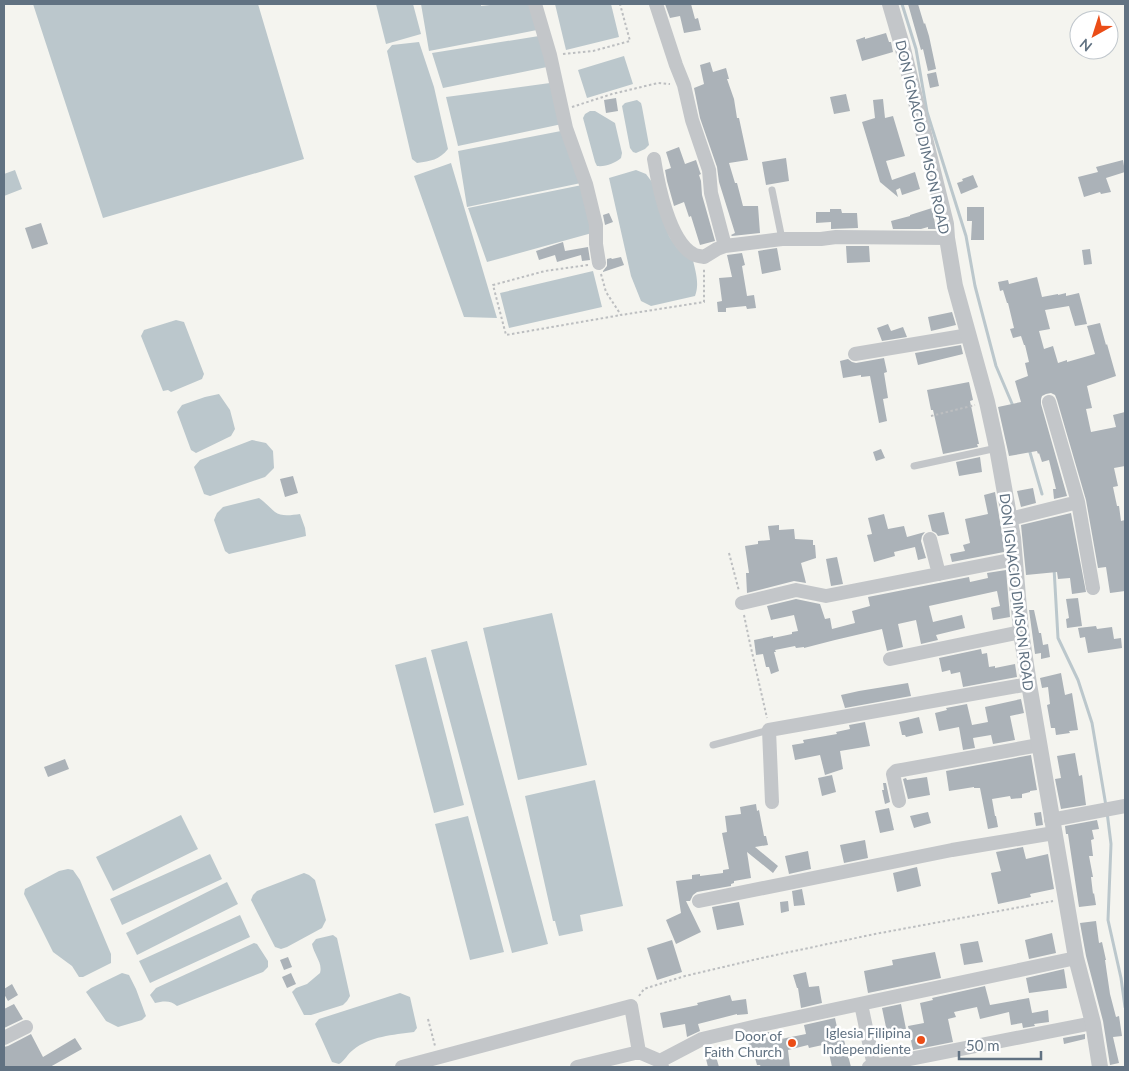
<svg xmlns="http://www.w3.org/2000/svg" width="1129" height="1071" viewBox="0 0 1129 1071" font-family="Lato,sans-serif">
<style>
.water{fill:#bbc7cc}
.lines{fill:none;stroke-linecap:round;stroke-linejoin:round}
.stream{stroke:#bbc7cc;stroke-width:3}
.building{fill:#abb2b8}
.path{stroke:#bcbec0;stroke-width:2;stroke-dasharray:2.5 2.5;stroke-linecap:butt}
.service{stroke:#c3c6c9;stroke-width:7}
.minor{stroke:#c3c6c9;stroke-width:14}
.tertiary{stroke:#c3c6c9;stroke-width:16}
.poi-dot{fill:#eb4d17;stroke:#fff;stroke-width:2}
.labels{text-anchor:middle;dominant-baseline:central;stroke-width:5;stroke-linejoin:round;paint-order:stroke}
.street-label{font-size:14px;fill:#617282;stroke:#fff}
.poi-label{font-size:14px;fill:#617282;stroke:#fff;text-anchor:end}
</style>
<rect width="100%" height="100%" fill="#f4f4ef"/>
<!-- water -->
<path class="water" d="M33,4H258L304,159L103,218Z
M376,4H413L421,34L386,44Z
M421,4H481V6L499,4H531L537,30L429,51Z
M555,4H611L619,37L566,50Z
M539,36L547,67L443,88L432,53Z
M419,42L434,87L448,149C439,160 431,161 417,163L412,159L387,51L392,45Z
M624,56L633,84L587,98L578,70Z
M550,83L562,124L458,146L446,97Z
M637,100L641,103L642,107L649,145L645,149L636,153L633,152L630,148L622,106L625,103Z
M590,111H595L615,123L622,153L621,158C615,163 606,167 597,166L595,162L583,118L585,114Z
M561,131L581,183L467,207L458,151Z
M451,163L497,318L464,317L414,176Z
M15,170L22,189L4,196V174Z
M636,170L646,174L655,186L665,216L669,236L677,248L692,256C695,270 700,283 695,296L651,306L641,301L631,276L609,178Z
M582,185L592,233L487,262L468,208Z
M593,271L602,307L509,328L500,293Z
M176,320L184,322L204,374L202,379L171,392L168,390L163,391L141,336L144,330Z
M219,394L230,410L235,429L231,436L196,453L191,450L177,412L182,405L205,397Z
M252,440L266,443L273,451L274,468L265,477L210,496L204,494L194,467L200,460Z
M259,498C265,502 269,507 275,512C281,517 292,515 300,514L305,528L306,536L229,554L225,551L214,520L217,513L223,507Z
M552,613L587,765L518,780L483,628Z
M467,641L548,944L512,953L431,650Z
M426,657L464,805L434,813L395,665Z
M595,780L623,906L580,915L583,931L559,936L555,921H553L525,796Z
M181,815L198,849L113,891L96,857Z
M468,816L504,952L470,960L435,824Z
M210,854L222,879L122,925L110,899Z
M68,869L73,870L80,880L111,954V963L83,977H79L72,966L53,952L24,894L25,889L59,871Z
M304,873L309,875L315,880L326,920L322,928L287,947L281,949L275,947L251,900L253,895L257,891Z
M227,882L238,904L137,955L126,933Z
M240,915L250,937L150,983L139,961Z
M333,935L337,938L350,996L347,1001L343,1005L311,1015H304L292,992L296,988L307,984L320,973C323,963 314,955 312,944L316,939Z
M254,943L257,944L268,961V967L263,972L177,1006C171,1000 163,1001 155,1003L150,995L156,988Z
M122,973L129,975L136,989L146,1016L142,1020L118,1027L106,1021L86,992L91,988Z
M400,993L410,997L417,1028L414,1032C393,1035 370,1036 353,1050C347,1054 345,1061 339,1064L332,1062L315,1024L319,1019Z"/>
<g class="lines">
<!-- stream -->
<path class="stream" d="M902,4L916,49L927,112L966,236L975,286L996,366L1013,406
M1029,449L1042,494
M1054,568L1058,638L1078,680L1092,723L1106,806
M1107,812L1111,844L1108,920L1121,978L1125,1007"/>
</g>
<!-- building -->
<path class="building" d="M665,4H691L695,19L698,18L701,30L684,33L680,16L670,18Z
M908,4H918L924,24L925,23L929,36L936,69L928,71L923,49L921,50Z
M886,33L889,42H891L893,52L862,61L856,40L865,37V39Z
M710,62L713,72L726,68L729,79H727L734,99L737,118H739L748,160L729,163L735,183H737L743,206H758L760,233L732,236L731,235L735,233L719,182L717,167L700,118L694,88L704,84L700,65Z
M936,72L939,86L930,88L927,74Z
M846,94L850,111L834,114L830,97Z
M616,98L618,111L606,113L604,100Z
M883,99L885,118L893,116L905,156L886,161L892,180L915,172L920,189L902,195L900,188L896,190L898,197L880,182L862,122L875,118L873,100Z
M679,147L685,164L696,160L700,172L701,174L699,175L701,181L702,195L715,241L700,245L691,216L689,217L684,202L674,206L667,181L665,170L671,168L666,152Z
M786,158L789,181L766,185L762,162Z
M1123,160L1125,172L1106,178L1111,192L1101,194L1100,192L1084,197L1078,177L1098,172L1096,167Z
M973,175L978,187L961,194L957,183L963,181L962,179Z
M967,207H984V240H971L972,221H967Z
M932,208L936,229H928V227L921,229H893L891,221L910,216V215Z
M830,209H841L842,213H857L858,228L831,229V222L816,223V212H830Z
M609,213L613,222L605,225L603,215Z
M41,223L48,244L32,249L25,228Z
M563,242L565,251L588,247L590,260L582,261L581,255L557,262L555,255L539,260L536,251Z
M846,246H869L870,262L847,263Z
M777,248L781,270L762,274L758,251Z
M1090,249L1092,264L1084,265L1082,250Z
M742,253L745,265L742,266L747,296L754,295L756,308L747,309L746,306L726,308V312H718L717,302L722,301L719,278L732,277L727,255Z
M621,257L624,265L603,272V271L607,266V259L611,258L612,259Z
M1037,277L1042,297L1058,294V295L1066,293V296L1079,293L1084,312L1087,324L1075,326L1069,306L1045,310L1050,329L1039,331L1044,349L1053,346L1058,363L1067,360V362L1095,354L1087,326L1100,323L1106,345L1107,344L1116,376L1087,386L1092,408L1086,409L1091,432L1116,427L1113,415L1125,412V466L1114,468L1118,486L1113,487L1117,506H1119L1121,521L1125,520V591L1110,593L1106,567L1098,568L1086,500L1057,400L1055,395L1051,393L1046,394L1042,396L1041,399V404L1067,496L1054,499L1053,489H1056L1049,460L1042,462L1039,453L1038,454L1037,451L1009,456L998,407L1021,402L1015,381L1028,376L1025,363L1029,362L1025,345H1024L1021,336L1013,338L1010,329L1014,328L1008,303H1007L1003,290L1000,291L998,282L1008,280L1009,284Z
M952,312L956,325L931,331L928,317Z
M888,324L891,331L903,327L907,337L882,341L877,328Z
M961,345L963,354L918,365L915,353Z
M884,358L887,372L884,373L888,398L883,399L887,421L879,423L870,376L861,377V375L843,378L840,361L848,359L852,362L856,363Z
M969,382L973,400L970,401L979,444H977L978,447L943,454L933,410H931L927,390Z
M881,449L885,458L876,461L873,452Z
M980,457L982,472L959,476L956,462Z
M293,476L298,493L285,497L280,479Z
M1033,488L1036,503L1021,507L1017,491Z
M995,492L1003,539L1004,552L952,562L950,554L965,551L963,545L970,543L965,519L988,514L984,495Z
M944,512L949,534L938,536L936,533L932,531L928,515Z
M1071,513L1086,592L1072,594L1070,578L1058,579L1057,572L1026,575L1021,525Z
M884,514L888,529L904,526L907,537L925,532L922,536L921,541L926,558L918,560L915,547L894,552L895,556L874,562L867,535L872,534L868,518Z
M779,525V530L794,529L795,539L813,540V545H815L816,558L801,563L806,583L794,581L747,593L746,573H749L745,546L758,544V541L770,540L768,526Z
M837,557L843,584L831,586L826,559Z
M1006,570L1010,617L993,620L991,608L1000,606L997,591L929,606L933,622L962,615L965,628L936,635L938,640L921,644L916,620L898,624L903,647L887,651L882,629L835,640L804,648V647L796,648L795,646L775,650L776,652H774L779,671L771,674L769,667H766L763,654L756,655L754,640L773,636V638L792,634V632L798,631L794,615L771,620L767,606L796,599L820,604L825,619L830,618L832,629L855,623L852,611L870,606L868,597L969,577L970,582L988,578L987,573Z
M1078,598L1082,626L1067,628L1066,619L1069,618L1066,599Z
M1029,610H1034L1039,633H1041L1043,645L1048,644L1050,657L1041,659V653L1035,654Z
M1096,626L1097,629L1112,627L1114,639L1121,638L1122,648L1088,653L1085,637L1080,638L1078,628Z
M981,649L982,654L987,653L989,667L995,666V668L1015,664L1017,677L963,687L960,672L951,674L950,670L942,672L939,658Z
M1061,673L1065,695L1072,693L1078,730L1069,731L1070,733L1056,735L1055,728H1051L1047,705L1050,704L1048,687L1042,688L1040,678Z
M908,683L911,696L845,708L841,695L859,691Z
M1021,699L1024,713L1010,716L1015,740L993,744L991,735L973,738L975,748L963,750L959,727L939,731L935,713L947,710L946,708L967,704L972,725L988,722L985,707Z
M919,717L923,733L906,737L905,735H902L899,722Z
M865,722L870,746L840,751L843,769L825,775L820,755L795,760L792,745L804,743L803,740L837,734L836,732L850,729L849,725Z
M1075,753L1079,776L1082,775L1086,805L1061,809L1055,779L1061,778L1057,756Z
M1031,755L1037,790L1030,791V792L1022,794V798L1011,799L1010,796L992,799L995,816H996L998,827L988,829L980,788H974V787L949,791L946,771Z
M65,759L69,769L48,777L44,767Z
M832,775L836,792L822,796L818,778Z
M927,777L930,795L908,799L903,779L906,778L907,780Z
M883,783H886L890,802L885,804L882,790H884Z
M756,804L757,811L759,810L764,836H766L768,845L755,847L778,866L773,873L747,852L751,878L734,881V883L731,884V886L697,892L693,895L690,901H686L701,932L676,944L666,920L681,913L676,881L692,879V875L700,874V876L723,873V870L729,869L722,833L727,832L725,816L741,814L740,807Z
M889,808L894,830L880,833L875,811Z
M928,812L931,823L914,828L910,816Z
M1041,812L1043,825L1036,826L1034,813Z
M1097,820L1099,829L1092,830L1094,839L1091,840L1093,856H1089L1093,877H1091L1093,894L1094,893L1096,905L1079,907L1068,834H1066L1065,826Z
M865,840L868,858L844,863L840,845Z
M1023,847L1026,859L1048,854L1054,889L1030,894L1031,897L998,904L991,873L1001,871L996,852Z
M808,851L811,869L789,874L785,856Z
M917,867L921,886L897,892L893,873Z
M802,889L805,905L794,906L792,891Z
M788,901L789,911L781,913L780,902Z
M739,902L744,925L717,930L712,907Z
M1096,921L1099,943L1102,942L1106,960H1105L1110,994L1116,1017L1119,1016L1122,1036L1113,1037L1119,1063L1110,1065L1103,1021L1086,956L1080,923Z
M1052,933L1056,953L1029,959L1025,940Z
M672,940L682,972L657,980L647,948Z
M978,941L983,962L964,965L960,944Z
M935,952L941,978L868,993L864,971L893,965L892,960Z
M288,957L292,967L284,970L280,960Z
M1064,969L1067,988L1029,993L1026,978Z
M806,972L809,987L819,986L822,1003L801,1008L798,988H797L793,975Z
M291,973L296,984L287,988L282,977Z
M12,984L18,995L8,1001L4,994V989Z
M985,986L990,1005L1029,998L1032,1013L1048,1010L1049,1022L1034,1024L1035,1026L1023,1028L1022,1023L1011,1025L1009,1012L980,1019L977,1007L954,1012L956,1017L948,1019L953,1042L913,1050L908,1026L924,1023L920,1003L933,1000L932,998Z
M730,995L732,1001L746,999L748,1014L737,1015V1014L698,1024L700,1031L687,1037L685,1024L663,1028L660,1013L698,1005L697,1003Z
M14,1004L23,1019L4,1028V1009Z
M901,1004L906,1029L887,1032L882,1008Z
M835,1018L840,1041L844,1040L851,1067H832L827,1044L809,1048L808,1045L788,1050L790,1067H761L760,1065H757L755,1058L752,1059L747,1037L769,1032L771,1041L806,1034L804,1025Z
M31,1034L43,1057L75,1038L82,1049L50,1067H4V1047L8,1046Z
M1085,1034V1039L1064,1044L1063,1038Z
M713,1046L719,1067H708L704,1051Z"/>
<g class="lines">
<!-- path -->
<path class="path" d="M563,54L593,51L630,41L620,4
M572,107L612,94L658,83L670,84
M588,265L545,271L493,285L506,335L621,315
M601,274L606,292L621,315L704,302V269
M931,416L975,405
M729,553L739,591
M744,615L749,639L767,718
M639,996L644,989L685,976L766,957L875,934L1053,901
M428,1019L435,1046"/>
<!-- service -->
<path class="service" d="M772,190L782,239
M914,466L997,448
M713,745L769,730"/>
<!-- minor -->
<path class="minor" d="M535,4L550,55L566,128L586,184L596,225V244L599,263
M656,4L676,65L684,85L692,120L709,170L711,193L725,246
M654,159C658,184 669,241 693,254C696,256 700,256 704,257L717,249L725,246L782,239H821L836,237L947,238
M855,354L969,335
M1049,402L1078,502L1093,588
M1010,519L1078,502
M930,539L939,574
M742,603L796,590L826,596L1015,559
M890,659L1021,632
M899,801L893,774L896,771L1039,745
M772,802L769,730L1029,684
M1051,820L1125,806
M699,901L952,850L1054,833
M861,1004L874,1066
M4,1038L26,1027
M660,1061L702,1039L761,1025L1076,958
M402,1067L631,1006L639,1052
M577,1067L639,1052L660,1061L662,1067
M869,1067L1093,1023"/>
<!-- tertiary -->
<path class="tertiary" d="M890,4L902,45L946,224L947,238L955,286L987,402L997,448L1013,538L1021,632L1029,684L1076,958L1093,1023L1100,1067"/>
</g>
<!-- markers -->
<g class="poi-dot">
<circle cx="921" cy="1040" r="5"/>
<circle cx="792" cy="1043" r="5"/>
</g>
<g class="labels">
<!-- street labels -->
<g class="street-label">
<text transform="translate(923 137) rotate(77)">DON IGNACIO DIMSON ROAD</text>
<text transform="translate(1017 592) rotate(83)">DON IGNACIO DIMSON ROAD</text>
</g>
<!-- poi labels -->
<g class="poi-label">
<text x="911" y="1032">Iglesia Filipina<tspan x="911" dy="16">Independiente</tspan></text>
<text x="782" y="1035">Door of<tspan x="782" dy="16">Faith Church</tspan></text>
</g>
</g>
<!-- border -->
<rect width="1129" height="1071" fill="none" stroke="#617282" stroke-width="10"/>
<!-- north arrow -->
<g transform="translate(1094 35) rotate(219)"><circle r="24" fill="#ffffff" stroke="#c0c7cd"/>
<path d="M0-4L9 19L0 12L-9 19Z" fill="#eb4d17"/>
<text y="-8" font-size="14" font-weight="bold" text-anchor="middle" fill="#617282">N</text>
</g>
<!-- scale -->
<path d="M959 1051v8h82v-8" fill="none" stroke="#617282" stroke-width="2.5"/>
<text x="966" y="1051" font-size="15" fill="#617282" stroke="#ffffff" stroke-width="4" paint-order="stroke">50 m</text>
</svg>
